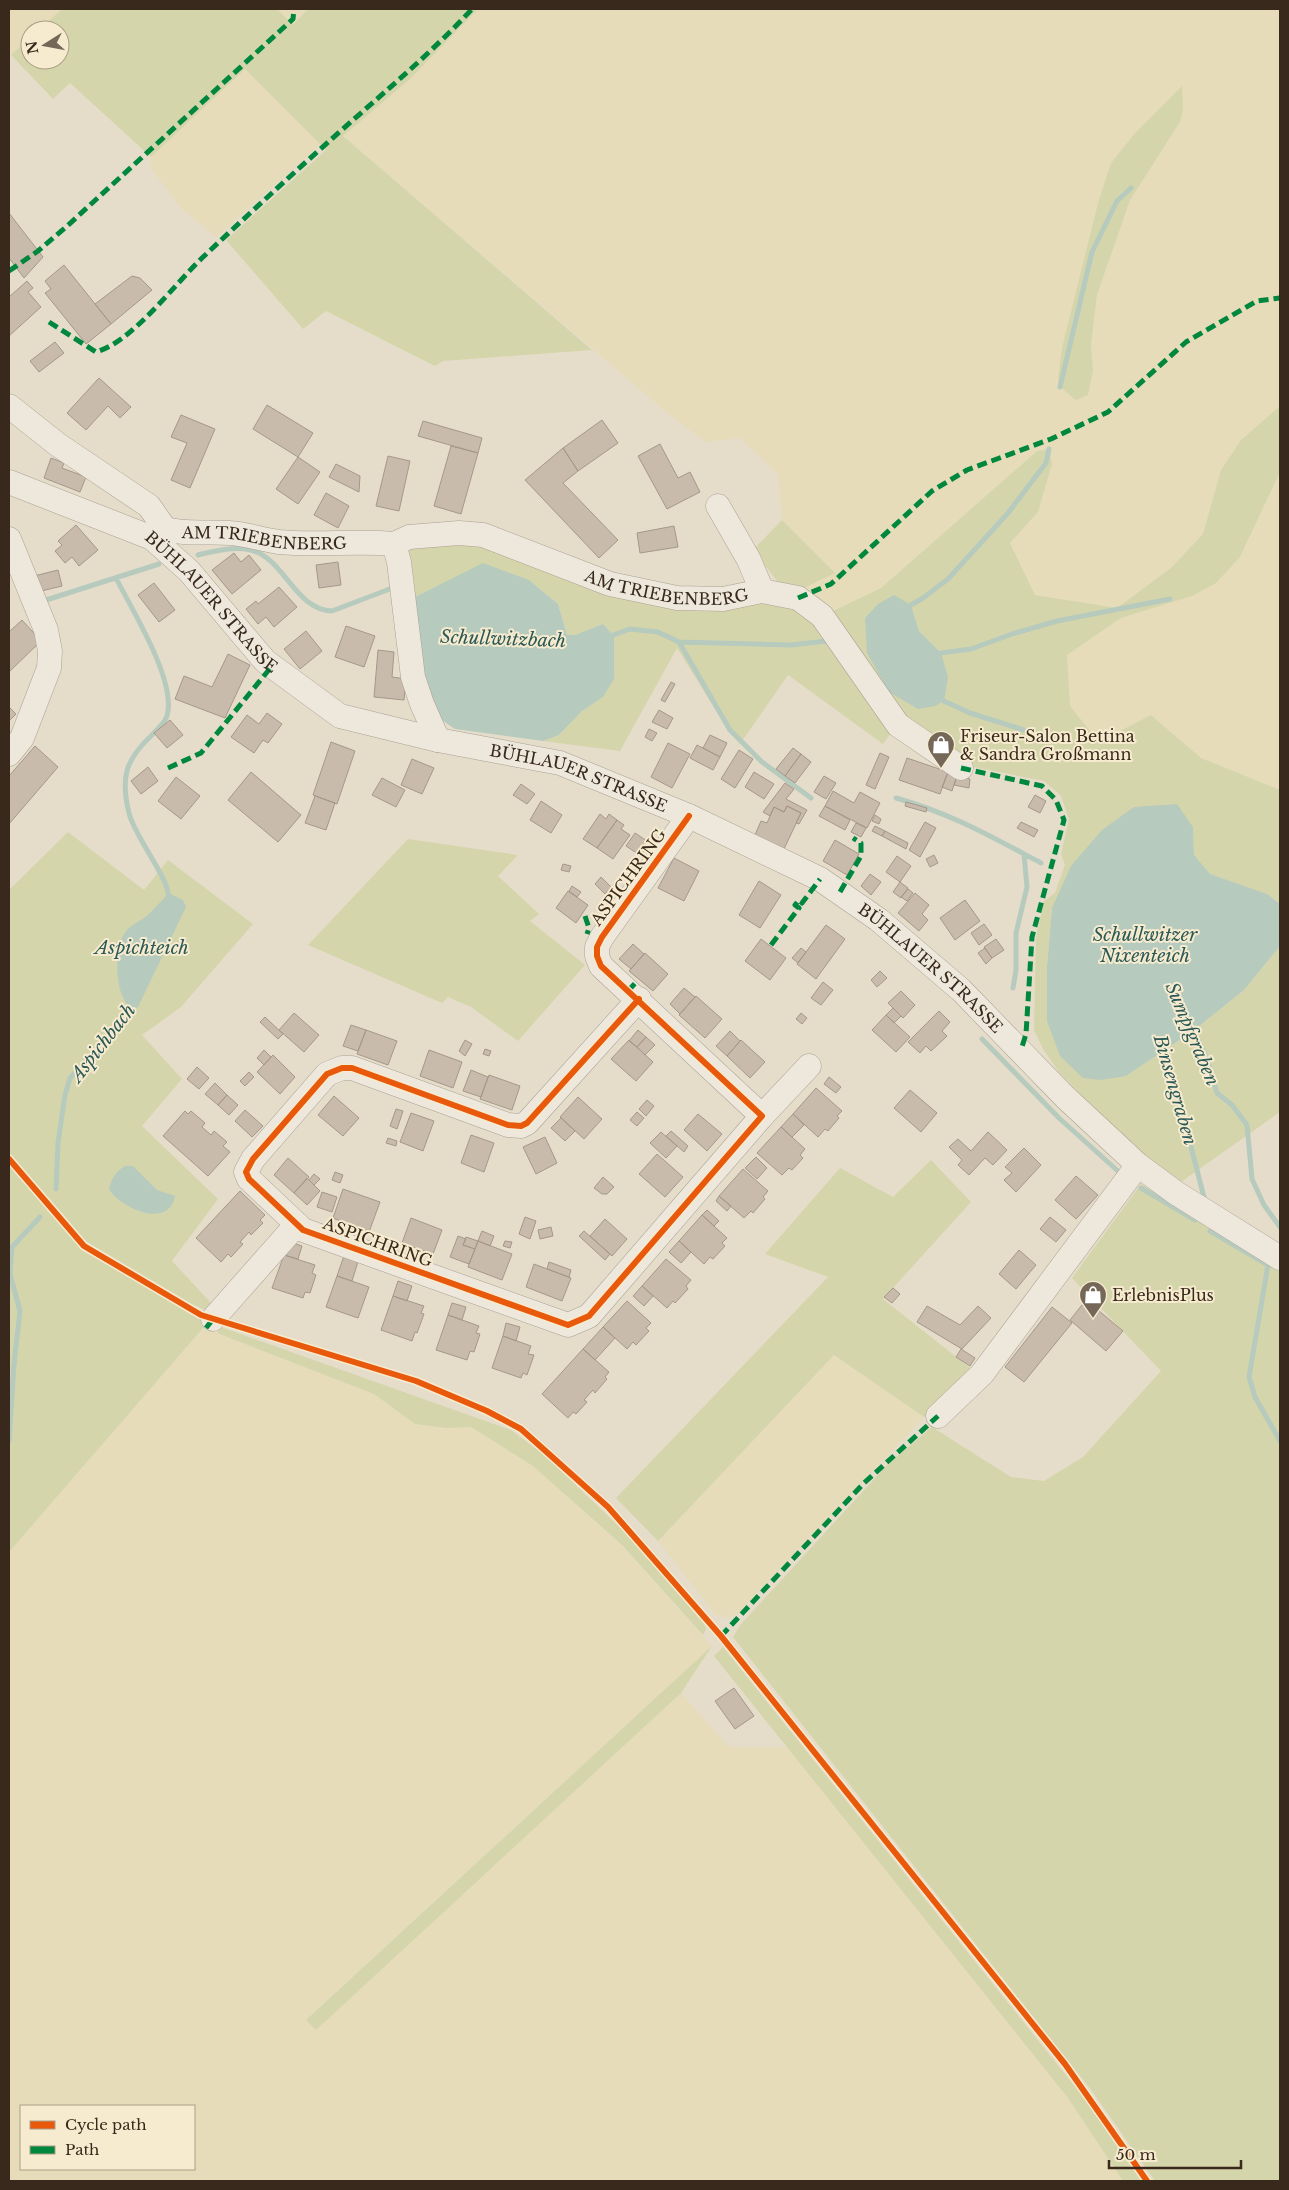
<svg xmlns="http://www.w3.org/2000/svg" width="1289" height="2190" viewBox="0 0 1289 2190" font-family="'Libre Baskerville',serif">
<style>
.farmland{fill:#e6dcb9;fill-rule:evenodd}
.green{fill:#d5d5ab;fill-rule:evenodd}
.water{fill:#b6cabd}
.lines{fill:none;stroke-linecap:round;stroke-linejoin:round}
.stream{stroke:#b6cabd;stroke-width:5}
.building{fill:#c9bbab;stroke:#a5988a}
.minor-casing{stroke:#aaa194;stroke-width:25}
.minor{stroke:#ede7dc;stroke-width:24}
.quiet{stroke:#00873e;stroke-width:5;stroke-dasharray:10 5;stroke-linecap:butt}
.cycleway-casing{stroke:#f7ebcf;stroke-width:9}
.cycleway{stroke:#e8590c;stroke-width:6}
.labels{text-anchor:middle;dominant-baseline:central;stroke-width:4;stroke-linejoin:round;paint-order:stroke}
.street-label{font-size:16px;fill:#38291c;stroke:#f7ebcf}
.poi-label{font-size:16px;fill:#38291c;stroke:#f7ebcf;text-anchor:start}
.water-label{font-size:18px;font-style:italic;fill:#2a5956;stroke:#f7ebcf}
</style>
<rect width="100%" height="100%" fill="#e5ddca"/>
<!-- farmland -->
<path class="farmland" d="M9,9H62L39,30H30V38L9,57Z
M277,9H308L293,25Z
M478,9L1280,10V406L1241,440L1221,470L1203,534L1171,568L1117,608L1035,595L1010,543L1038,512L1052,464L1049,449L1037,451L881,588L829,613L802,589L834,573L782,520L778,474L740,438L706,442L671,416L343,136L410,79ZM1180,122L1130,200L1097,295L1091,345L1093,371L1076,400L1060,387L1058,379L1062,348L1098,203L1111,163L1136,132Z
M245,69L321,144L216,237L181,208L150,167L151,157Z
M1280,472V790L1201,758L1151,715L1099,742L1070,706L1067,655L1121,618L1192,596L1240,557Z
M203,1328L374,1394L415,1424L446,1428L471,1427L533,1466L623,1547L712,1646L306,2019L315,2030L681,1693L729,1747H787L1068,2098L1123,2181H9V1552ZM21,2106H194V2169H21Z
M834,1355L924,1417L738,1613L729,1618L716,1615L658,1541Z"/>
<!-- green -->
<path class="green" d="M62,9H277L293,25L308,9H478L410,79L343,136L592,350L443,361L435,366L326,311L303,329L226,240L326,150L245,69L151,157L70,83L53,99L11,55L30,38V60H60V30H39Z
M1182,86L1183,110L1180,122L1130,200L1097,295L1091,345L1093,371L1088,395L1076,400L1060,387L1058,379L1062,348L1098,203L1111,163L1136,132Z
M1280,406V472L1240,557L1216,583L1192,596L1121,618L1067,655L1070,706L1099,742L1151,715L1201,758L1280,790V904L1266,894L1210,874L1194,855L1193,827L1052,908L1047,967V1021L1126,1076L1193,1031L1244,990L1280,946V1112L1181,1182L1145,1155L1103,1117L1059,1072L1043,1049L1034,1030L1036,937L1044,901L1055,893L1065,865L1061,854L1069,819L1061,796L1044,781L963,765L923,739L829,613L881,588L1037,451L1049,449L1052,464L1038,512L1010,543L1035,595L1117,608L1171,568L1203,534L1221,470L1241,440ZM911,605L919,631L941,653L918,709Z
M782,520L835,573L802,589L781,586L753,550Z
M461,538L613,590L772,599L805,608L895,727L883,744L788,675L740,744L730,733L677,648L620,751L543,741L559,735L582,711L603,697V624L575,635H567L558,604L529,580L437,586L411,599L405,544Z
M68,832L144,890L168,860L253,924L181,1007L142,1035L182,1079L142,1126L218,1199L172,1261L212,1304L209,1312L192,1304L87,1242L9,1152V890Z
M408,839L518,855L498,876L539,914L530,921L585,965L518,1041L471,1007L448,997L442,1003L308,945Z
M931,1160L971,1202L883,1299L974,1371L924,1417L834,1355L658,1541L616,1498L828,1277L765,1254L840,1168L893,1197Z
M9,1165L82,1250L202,1319L203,1328L9,1552Z
M1141,1184L1280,1266V2181H1155L1092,2091L733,1637L741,1624L888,1464L932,1427L1011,1477L1044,1481L1083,1457L1161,1371L1072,1278Z
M221,1327L511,1430L543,1454L627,1534L704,1624L706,1629L703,1635L623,1546L533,1466L471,1427L446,1428L415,1424L374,1394L217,1333Z
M712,1646L681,1693L316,2030L306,2020Z
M723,1647L1081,2094L1141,2181H1123L1068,2098L714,1656Z"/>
<!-- water -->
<path class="water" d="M483,563L529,580L558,604L567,635H575L603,624L614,636V679L603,697L582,711L559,735L543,741L455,729L436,716L422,689L411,599Z
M894,595L911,605L919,631L941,653L948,677L944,701L935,706L918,709L889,692L867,653L865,618L878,604Z
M1177,804L1193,827L1194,855L1210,874L1267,894L1280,904V946L1244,990L1193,1031L1126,1076L1101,1080L1083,1078L1060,1056L1047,1021V967L1052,908L1062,886L1071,866L1102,830L1134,807Z
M169,893L183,900L186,907L138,1007L133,1009C114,999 114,951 124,934C128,926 141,921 148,915C155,908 162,900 169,893Z
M125,1166H133L157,1190L175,1196C169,1230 120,1208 109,1189C112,1178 115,1172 125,1166Z"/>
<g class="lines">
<!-- stream -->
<path class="stream" d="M1060,387L1092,252L1117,201L1131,188
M198,555C215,551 233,546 251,550C285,559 294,609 332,611L395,587
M116,578C132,610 173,675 168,711C167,722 159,727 152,735C126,759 120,777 129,813C134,836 171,881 168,897
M43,601L159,564
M911,605L923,598L948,579L1008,513L1046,463L1049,449
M608,637L630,629L658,632L679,642L730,730L762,762L811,798
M679,642L791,645L826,641
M941,653L971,649L1012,634L1057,621L1170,599
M944,701L970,713L1046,737
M896,798C950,813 992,837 1041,863
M1013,988L1016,970V933L1027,887L1024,854
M1191,1025L1207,1059L1217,1093L1232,1105L1247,1125L1252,1179L1264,1205L1280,1227
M982,1039L1059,1118L1119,1172
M1160,1046L1182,1112L1205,1201
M1141,1188L1195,1220
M56,1189L58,1143L65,1095L70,1078L133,1009L135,1003
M1210,1231L1268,1265L1249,1377L1255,1397L1280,1441
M9,1441L14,1364L20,1311L10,1274L12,1247L40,1217"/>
</g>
<!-- building -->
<path class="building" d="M9,213L43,257L24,278L9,258Z
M64,265L111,324L86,344L45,293L51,289L45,281Z
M132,276L140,278L152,290L111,324L95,304Z
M27,281L33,288L28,292L41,307L9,336V297Z
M55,342L64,353L39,372L30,361Z
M99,378L131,407L120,418L108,406L86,430L67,413Z
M267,405L313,433L298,457L253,429Z
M181,415L215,429L190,488L171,480L187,443L171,437Z
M602,420L618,443L578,471L563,448Z
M423,421L482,438L478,453L418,436Z
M660,444L678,478L690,472L700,492L667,509L638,456Z
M451,446L478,453L461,514L434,506Z
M563,448L578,471L563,483L618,540L599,558L525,480Z
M388,456L410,461L399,511L376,506Z
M298,457L320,472L298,504L276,489Z
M51,458L64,463L62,468L86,477L80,492L44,478Z
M336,464L360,476L359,492L329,477Z
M326,493L349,506L338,528L314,515Z
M76,525L98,550L79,566L72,557L65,563L55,551L62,545L58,541Z
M674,526L678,547L640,553L637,533Z
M234,553L241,562L249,555L261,570L232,594L212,570Z
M338,562L341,585L319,588L316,565Z
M58,570L62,586L37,592L34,576Z
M154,583L175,610L159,622L138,595Z
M279,587L297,607L274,627L266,617L258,624L246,609L256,601L258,604Z
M22,620L41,641L9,672V632Z
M346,626L375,636L364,667L335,657Z
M306,631L322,651L300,669L284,649Z
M378,650L394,652L392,677L406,679L404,700L374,697Z
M228,654L250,665L225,718L175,699L184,676L212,687Z
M671,682L675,684L665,702L661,700Z
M9,707L16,714L9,721Z
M659,710L673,718L667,729L652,722Z
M267,713L282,724L268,743L263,740L254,753L231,737L247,715L259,724Z
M170,720L183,735L167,748L154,733Z
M649,729L657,733L652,741L645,737Z
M710,735L727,743L720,757L703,748Z
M331,742L355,751L337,804L313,795Z
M668,743L690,754L672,788L651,777Z
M697,745L720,757L713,770L690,758Z
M35,746L58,767L9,824V776Z
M793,748L801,754L785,776L776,769Z
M739,750L753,759L735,788L721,779Z
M880,753L889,757L875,789L866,785Z
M801,754L811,762L795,783L785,776Z
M907,758L948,772L940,794L899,780Z
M412,759L434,768L422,794L401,785Z
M148,767L158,781L141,794L131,781Z
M251,772L301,815L278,842L228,800Z
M754,772L774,784L764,799L745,787Z
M948,772L957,776L952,791L942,787Z
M824,776L836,783L826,799L814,792Z
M957,776L970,779L969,788L954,785Z
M176,777L200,796L181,819L158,801Z
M382,778L405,790L396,807L372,795Z
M785,783L794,789L786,799L807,810L799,824L796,823L801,813L787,806L784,812L774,807L770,816L763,812Z
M521,784L535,794L527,804L513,795Z
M833,791L854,803L860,792L880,803L867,828L825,806Z
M1035,795L1046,801L1040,813L1028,807Z
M315,796L335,803L326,830L305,823Z
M541,801L562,815L551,833L530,820Z
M906,802L927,808L926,812L905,806Z
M787,806L801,813L784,849L755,835L761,821L767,823L774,807L784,812Z
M825,806L850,820L845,830L819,816Z
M600,814L606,819L609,814L617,820L597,848L583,839Z
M875,815L881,819L879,824L872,821Z
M617,820L624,825L621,829L630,835L613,859L597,848Z
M925,822L936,828L920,857L909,850Z
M1021,822L1038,830L1034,837L1017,828Z
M856,823L866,828L861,837L851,832Z
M875,826L885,831L882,836L872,831Z
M885,831L908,843L906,849L882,836Z
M635,833L650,843L641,856L626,846Z
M835,840L859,854L847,875L823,861Z
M934,855L938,863L930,867L926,859Z
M897,856L911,866L900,882L886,872Z
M674,858L699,871L684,901L658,888Z
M563,864L571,866L569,872L561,870Z
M870,874L881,882L871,895L861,886Z
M601,877L611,887L605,894L595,884Z
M759,881L781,895L760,928L739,915Z
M900,882L908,888L901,898L893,892Z
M572,886L581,892L577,897L569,891Z
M908,889L913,893L907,901L901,897Z
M568,891L588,905L576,923L556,908Z
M915,893L929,905L922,914L928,920L919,931L898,913Z
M965,900L980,921L955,940L940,918Z
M984,924L992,935L979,945L971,933Z
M826,925L845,939L816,979L797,964Z
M761,939L786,958L770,980L745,961Z
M996,939L1004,950L992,958L984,947Z
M633,944L644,954L631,969L619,959Z
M801,948L806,952L798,963L792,958Z
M985,948L992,958L986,964L978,953Z
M645,953L668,974L653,991L629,971Z
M880,971L887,978L877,987L871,980Z
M823,982L833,990L821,1005L811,998Z
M684,988L695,997L680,1014L670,1004Z
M901,991L915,1005L903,1018L888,1003Z
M696,996L722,1019L705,1038L679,1015Z
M893,1008L901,1016L894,1023L886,1015Z
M939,1011L950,1022L942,1031L947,1036L931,1051L926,1046L920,1053L908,1042Z
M294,1013L319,1035L304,1052L279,1030Z
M801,1013L807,1018L802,1024L796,1019Z
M886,1015L910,1037L896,1052L872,1030Z
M265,1017L283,1034L278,1039L260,1022Z
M351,1025L366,1030L358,1051L343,1046Z
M366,1030L397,1041L388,1065L357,1054Z
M638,1030L646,1037L637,1047L629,1041Z
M730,1031L740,1041L727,1056L716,1046Z
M646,1037L655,1045L645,1055L637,1047Z
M465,1040L472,1044L465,1056L459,1051Z
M629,1040L653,1062L636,1081L611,1059Z
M741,1040L765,1062L750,1078L727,1056Z
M485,1049L491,1051L489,1056L483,1054Z
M264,1050L271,1057L264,1065L257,1058Z
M429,1050L462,1062L453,1088L420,1076Z
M273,1055L295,1077L280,1094L257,1072Z
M197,1067L209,1078L199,1089L187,1079Z
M471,1070L488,1077L481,1097L463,1091Z
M249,1072L254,1077L245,1086L240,1081Z
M489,1075L520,1086L512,1110L480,1099Z
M829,1077L841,1087L836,1093L824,1084Z
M215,1083L227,1095L218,1105L205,1094Z
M816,1088L842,1111L837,1116L839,1118L828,1131L825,1129L818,1137L793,1114Z
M910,1090L937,1113L921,1132L894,1108Z
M227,1095L238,1105L229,1115L218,1105Z
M334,1096L359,1118L343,1136L318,1115Z
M578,1097L602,1119L584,1139L560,1117Z
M647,1100L654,1106L646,1116L639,1109Z
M396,1109L403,1111L397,1129L390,1126Z
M245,1110L263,1126L252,1137L235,1121Z
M185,1111L188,1114L191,1111L205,1123L202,1127L211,1135L214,1131L227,1142L223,1146L230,1152L208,1176L163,1136Z
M637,1112L644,1118L637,1126L630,1120Z
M411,1113L434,1121L423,1151L400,1142Z
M698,1114L722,1134L707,1151L684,1130Z
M793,1114L804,1125L792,1137L781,1127Z
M561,1118L575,1131L565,1141L551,1128Z
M781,1127L805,1149L800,1155L803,1158L792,1170L789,1168L782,1175L757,1153Z
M671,1131L688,1146L684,1152L666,1136Z
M661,1132L677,1146L666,1158L650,1143Z
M988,1132L1007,1150L993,1165L985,1158L969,1175L958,1165L962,1160L949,1147L958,1139L971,1151Z
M471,1135L494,1143L484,1172L461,1163Z
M545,1137L557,1163L536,1174L523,1147Z
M388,1138L397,1141L396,1146L386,1143Z
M1024,1148L1041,1165L1016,1192L1004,1180L1012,1173L1005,1167Z
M657,1154L683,1177L665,1197L639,1174Z
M756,1157L767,1168L757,1179L745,1168Z
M288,1158L309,1177L294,1193L274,1175Z
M743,1169L768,1191L763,1197L765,1199L753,1213L751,1211L744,1218L719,1196Z
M335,1172L343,1175L340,1183L332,1180Z
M314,1174L320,1179L314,1185L309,1180Z
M1076,1176L1098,1195L1076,1219L1055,1200Z
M603,1177L614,1187L607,1194H602L594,1188Z
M307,1178L320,1191L307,1205L294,1193Z
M343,1189L380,1202L369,1232L333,1218Z
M240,1191L265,1215L260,1220L263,1223L251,1235L249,1232L240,1242L243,1244L231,1257L228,1254L221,1262L196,1238Z
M322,1192L337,1197L332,1212L317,1207Z
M719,1196L731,1206L727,1211L716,1201Z
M707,1210L719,1221L714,1226L702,1215Z
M702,1215L727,1238L722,1243L725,1246L713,1259L710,1257L704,1264L679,1241Z
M525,1217L536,1221L530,1239L519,1234Z
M1050,1217L1066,1230L1056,1242L1040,1229Z
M411,1218L442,1230L433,1254L402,1243Z
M605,1219L627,1239L612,1256L590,1236Z
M551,1227L553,1236L540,1239L538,1230Z
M482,1231L494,1236L490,1246L478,1241Z
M584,1231L610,1254L605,1260L579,1236Z
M458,1236L466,1239L463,1245L475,1249L469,1264L450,1257Z
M466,1237L478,1241L475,1249L463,1245Z
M287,1241L302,1246L298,1259L284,1255Z
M478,1241L512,1254L502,1280L468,1267Z
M505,1241L512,1242L510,1248L503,1246Z
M679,1241L691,1252L681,1263L669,1252Z
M346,1250L360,1255L352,1281L337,1276Z
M1019,1250L1036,1265L1016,1289L999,1274Z
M284,1255L315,1265L312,1273L316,1275L310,1293L305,1292L303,1298L272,1288Z
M666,1259L691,1280L686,1286L688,1289L675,1303L673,1301L667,1308L642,1286Z
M549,1262L571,1270L569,1277L547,1269Z
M534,1264L571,1278L562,1301L526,1287Z
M337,1276L369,1287L358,1318L326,1307Z
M398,1281L412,1286L407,1301L393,1296Z
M642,1286L653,1296L644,1306L633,1296Z
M893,1288L900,1294L892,1303L884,1297Z
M393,1296L424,1306L421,1313L424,1314L417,1333L415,1332L412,1341L381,1330Z
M1086,1300L1123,1331L1106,1351L1070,1320Z
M627,1301L651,1323L646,1328L649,1331L636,1345L633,1342L627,1349L603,1327Z
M452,1303L466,1307L462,1320L448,1315Z
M927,1306L960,1325L978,1306L991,1318L962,1349L917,1322Z
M1052,1307L1072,1323L1024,1382L1005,1367Z
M448,1315L479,1326L476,1333L480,1334L474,1352L470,1351L467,1360L436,1350Z
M506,1323L520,1327L516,1341L503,1336Z
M603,1327L615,1338L595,1360L583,1349Z
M503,1336L531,1346L528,1354L534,1355L527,1375L523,1373L521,1378L492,1368Z
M583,1349L609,1372L605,1377L607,1379L595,1393L593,1390L584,1400L587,1402L576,1414L573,1412L568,1418L542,1394Z
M961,1349L975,1358L970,1366L956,1357Z
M734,1688L754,1716L735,1729L715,1701Z"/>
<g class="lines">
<defs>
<g id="minor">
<path d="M9,406L57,444L149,506L165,529L153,537"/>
<path id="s1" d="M9,482L152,538L189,571L265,661L340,716L438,740L560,763L689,816L820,879L879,920L961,990L1065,1097L1138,1165L1176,1193L1280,1258"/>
<path d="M718,506L749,560L762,591"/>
<path id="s2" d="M165,529C187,535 208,531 230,533C247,534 263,540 279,542C318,546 356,540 394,544L399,562L413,677L422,704L438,740"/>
<path d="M9,539L46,630L50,651L49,668L22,738L9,754"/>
<path id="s3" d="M394,544L409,537L459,533L483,535L610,584L677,598L723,599L762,591L798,598L822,616L898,725L961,768"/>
<path d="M639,999L527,1123L521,1126L508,1125L352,1068H342L327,1074L253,1159L246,1172L249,1179L303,1230L568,1325L589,1316L762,1116L601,966L597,956V947L602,937L689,816"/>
<path d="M762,1116L809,1066"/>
<path d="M213,1319L297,1224"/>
<path d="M938,1416L982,1374L1138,1165"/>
</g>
</defs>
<!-- minor casing -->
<use href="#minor" class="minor-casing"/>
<!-- minor -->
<use href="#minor" class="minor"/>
<!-- quiet -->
<path class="quiet" d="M9,271L38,251L66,227L293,19L294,9
M49,322L96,352C132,342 174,285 202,258C252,211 302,165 353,120C394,84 435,49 472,9
M798,598L831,584L932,491L967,470L1051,439L1108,412L1186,342L1257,301L1280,298
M168,768L201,753L272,666
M961,768L1042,786L1056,800L1064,820L1032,937L1026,1034L1021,1050
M840,892L861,856V843L853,838
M585,916L589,928L587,934
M771,945L799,908L795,905L799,900L802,903L820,879
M628,991L638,980
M206,1328L213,1319
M721,1636L864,1483L938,1416"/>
<defs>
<path id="cycleway" d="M639,999L527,1123L521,1126L508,1125L352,1068H342L327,1074L253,1159L246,1172L249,1179L303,1230L568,1325L589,1316L762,1116L601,966L597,956V947L602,937L689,816
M9,1159L84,1246L201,1315L416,1381L487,1411L521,1429L608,1507L721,1636L1065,2064L1147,2181"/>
</defs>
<!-- cycleway casing -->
<use href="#cycleway" class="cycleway-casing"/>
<!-- cycleway -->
<use href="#cycleway" class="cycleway"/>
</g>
<!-- icons -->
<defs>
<symbol id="shop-pin" viewBox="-11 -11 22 30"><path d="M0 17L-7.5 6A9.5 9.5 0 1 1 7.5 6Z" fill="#756859" stroke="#f7ebcf"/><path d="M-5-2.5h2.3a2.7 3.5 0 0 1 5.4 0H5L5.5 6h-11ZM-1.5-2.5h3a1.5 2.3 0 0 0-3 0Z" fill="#fff"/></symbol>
</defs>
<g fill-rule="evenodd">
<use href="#shop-pin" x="925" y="729" width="32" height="43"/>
<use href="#shop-pin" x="1077" y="1279" width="32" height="43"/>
</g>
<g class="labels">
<!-- street labels -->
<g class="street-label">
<text stroke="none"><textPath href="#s2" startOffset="100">AM TRIEBENBERG</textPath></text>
<text stroke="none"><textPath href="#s3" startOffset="284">AM TRIEBENBERG</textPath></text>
<text stroke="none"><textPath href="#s1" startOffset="241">BÜHLAUER STRASSE</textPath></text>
<text stroke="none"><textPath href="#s1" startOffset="661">BÜHLAUER STRASSE</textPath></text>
<text transform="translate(628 877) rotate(-54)">ASPICHRING</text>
<text stroke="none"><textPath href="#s1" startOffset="1066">BÜHLAUER STRASSE</textPath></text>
<text transform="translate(378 1242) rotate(20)">ASPICHRING</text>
</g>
<!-- poi labels -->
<g class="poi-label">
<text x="960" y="736">Friseur-Salon Bettina<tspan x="960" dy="18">&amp; Sandra Großmann</tspan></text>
<text x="1112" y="1295">ErlebnisPlus</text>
</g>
<!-- water labels -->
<g class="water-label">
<text transform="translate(503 639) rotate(2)">Schullwitzbach</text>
<text x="1145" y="935">Schullwitzer<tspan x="1145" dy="21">Nixenteich</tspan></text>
<text x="142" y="948">Aspichteich</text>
<text transform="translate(1192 1034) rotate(67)">Sumpfgraben</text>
<text transform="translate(103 1043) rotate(-52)">Aspichbach</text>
<text transform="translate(1175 1090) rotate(74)">Binsengraben</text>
</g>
</g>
<!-- border -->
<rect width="1289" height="2190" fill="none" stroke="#38291c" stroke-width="20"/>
<!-- legend -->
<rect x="20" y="2105" width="175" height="65" fill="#f7ebcf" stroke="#ab9d87"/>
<rect x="30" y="2121" width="25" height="8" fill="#e8590c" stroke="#ab9d87"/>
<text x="65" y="2130" font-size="15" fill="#38291c">Cycle path</text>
<rect x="30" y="2146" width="25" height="8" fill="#00873e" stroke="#ab9d87"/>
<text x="65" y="2155" font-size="15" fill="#38291c">Path</text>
<!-- north arrow -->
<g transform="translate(45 45) rotate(259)"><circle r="24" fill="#f7ebcf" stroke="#ab9d87"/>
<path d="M0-4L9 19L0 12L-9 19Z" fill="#756859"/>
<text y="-8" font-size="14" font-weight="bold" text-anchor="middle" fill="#38291c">N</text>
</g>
<!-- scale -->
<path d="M1109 2160v8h132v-8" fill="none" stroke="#38291c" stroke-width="2.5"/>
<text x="1116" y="2160" font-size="15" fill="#38291c" stroke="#f7ebcf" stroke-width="4" paint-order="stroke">50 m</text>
</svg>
